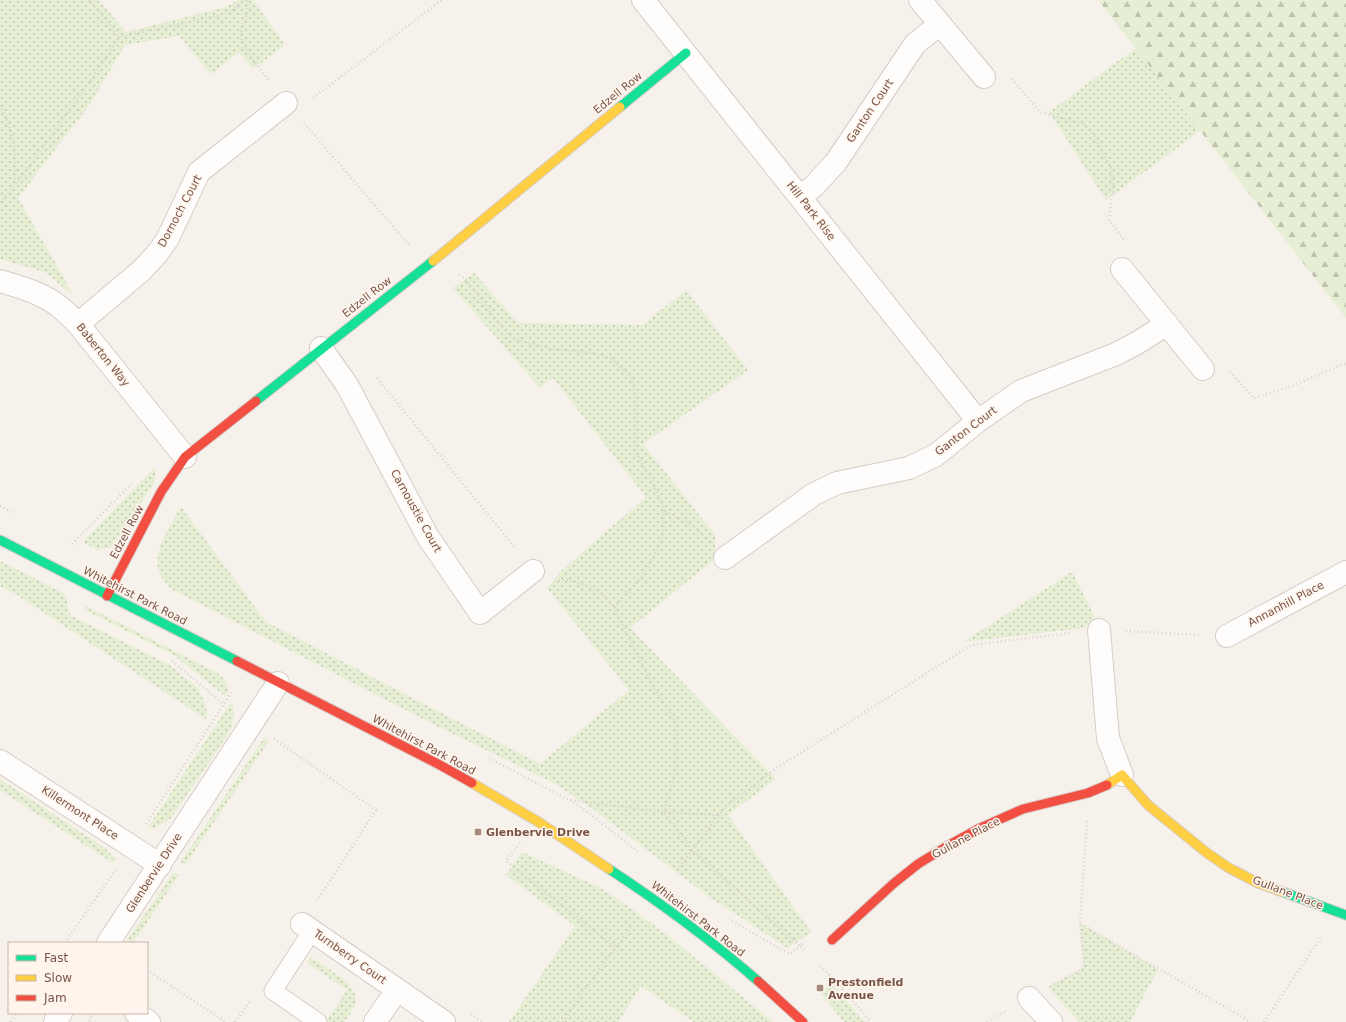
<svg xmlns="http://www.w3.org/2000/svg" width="1346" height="1022" viewBox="0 0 1346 1022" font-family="'DejaVu Sans',sans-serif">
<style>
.grass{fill:url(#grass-dots)}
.forest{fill:url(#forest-firs)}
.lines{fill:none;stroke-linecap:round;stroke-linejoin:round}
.lane-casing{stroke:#d6ccc7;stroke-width:19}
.street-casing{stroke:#d6ccc7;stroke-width:24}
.fast-casing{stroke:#d7ccc7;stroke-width:11}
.slow-casing{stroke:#d7ccc7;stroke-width:11}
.jam-casing{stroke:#d7ccc7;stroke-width:11}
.path{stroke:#dad0cd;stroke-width:2.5;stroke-dasharray:1 3;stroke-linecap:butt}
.lane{stroke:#fefdfc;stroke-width:17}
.street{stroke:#fefdfc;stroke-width:22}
.fast{stroke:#16e098;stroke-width:9}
.slow{stroke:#ffcf43;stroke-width:9}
.jam{stroke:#f24e42;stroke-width:9}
.poi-dot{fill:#a48b81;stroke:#fff5ec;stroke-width:1.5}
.labels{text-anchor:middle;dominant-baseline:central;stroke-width:3;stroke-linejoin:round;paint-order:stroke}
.street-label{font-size:11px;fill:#785448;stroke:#fff5ec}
.poi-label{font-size:11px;font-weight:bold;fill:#785448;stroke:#fff5ec;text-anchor:start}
</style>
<defs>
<pattern id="grass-dots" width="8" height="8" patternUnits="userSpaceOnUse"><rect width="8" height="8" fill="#e6eed4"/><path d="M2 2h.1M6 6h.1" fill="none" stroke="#bfc3ae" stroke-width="1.8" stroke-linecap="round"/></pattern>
<pattern id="forest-firs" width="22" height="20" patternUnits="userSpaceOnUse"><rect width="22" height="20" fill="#e6eed4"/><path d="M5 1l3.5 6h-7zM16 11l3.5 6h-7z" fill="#bfc3ae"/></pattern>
</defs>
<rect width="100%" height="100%" fill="#f7f1eb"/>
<!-- grass -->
<path class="grass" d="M0,0H99L126,32L226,7L238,0H253L285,45L253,69L239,52L211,74L179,36L125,45L90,104L18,198L74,296L45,272L0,259Z
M1136,48L1200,131L1106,200L1049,112Z
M474,273L518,323L643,325L686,290L748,370L643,444L715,535V559L630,628L776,779L728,815L811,932L788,948L708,896L593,809L554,783L437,726L171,589C168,585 164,581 161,576C149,556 171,525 181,507L266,622L540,764L629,690L547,588L560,572L646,497L553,378L540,388L453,288Z
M155,467V476L153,485L111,547L97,550L83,542Z
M0,561L65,594L70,615L168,664L198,688L205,704L207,713L206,719L14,593L0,586Z
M1072,572L1095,618L1084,628L963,642Z
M86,606L216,672L224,679L229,690L225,696L174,655L85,610Z
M232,701C235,713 234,722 229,733L171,818L155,828L147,829Z
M264,738L269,741L185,865L181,862Z
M0,779L106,849L116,860L113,863L0,790Z
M522,852L601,888L626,905L666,934L773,1022H694L641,986L618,1022H509L575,926L506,875Z
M174,872L179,875L133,943H125Z
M1080,923L1158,969L1130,1022H1079L1048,987L1084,968Z
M311,957C324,967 356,982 356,1000C356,1008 348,1016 344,1022H326L347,990L307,963Z
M830,982L865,1022H844L821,994Z"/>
<!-- forest -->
<path class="forest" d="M1098,0H1346V318Z"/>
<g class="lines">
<defs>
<path id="lane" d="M312,931L273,991L318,1022"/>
<path id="street" d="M643,0L978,421
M920,0L984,77
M800,197L814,186L836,162L915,44L940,24
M1122,269L1203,369
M0,281C21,287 42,293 60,307C66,312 72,318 78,324L185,457
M78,324L141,271L156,255L167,240L199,172L286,103
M321,348L347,385L428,537L480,613L533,571
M725,558L814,494L837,483L909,468L936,455L978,421L1021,391L1116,354L1137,343L1167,324
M1099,630L1108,738L1122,775
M1227,636L1346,572
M0,761L160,865
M302,924L444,1022
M108,943L278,683
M1029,998L1051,1022
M136,1013L149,1022
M55,1022L61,1013
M375,1022L397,990"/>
<path id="fast" d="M620,107L686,53
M256,401L433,261
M0,540L237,661
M609,869C661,903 711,940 758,981
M1283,892L1346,915"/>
<path id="slow" d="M433,261L620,107
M472,783L537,821L609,869
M1107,785L1122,775L1148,805L1207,853L1229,868L1258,883L1283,892"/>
<path id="jam" d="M107,596L161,492L185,457L256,401
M237,661L440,765L472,783
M832,940L893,884L918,864L949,845L980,828L1023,809L1088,793L1107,785
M758,981L803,1022"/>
</defs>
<!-- lane casing -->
<use href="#lane" class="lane-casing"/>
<!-- street casing -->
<use href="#street" class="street-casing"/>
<!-- fast casing -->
<use href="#fast" class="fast-casing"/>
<!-- slow casing -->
<use href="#slow" class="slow-casing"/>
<!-- jam casing -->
<use href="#jam" class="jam-casing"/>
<!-- path -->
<path class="path" d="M89,0L119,37
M247,0C250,15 243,20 241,33C239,46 261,70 269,80
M1012,79L1040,112L1085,125L1094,136L1111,168L1113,186L1109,220L1125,241
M313,98L442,0
M0,105C15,132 15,153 15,183
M304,123L409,245
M0,202C22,179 40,152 58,126C79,97 100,68 119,37L221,15L231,11L245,0
M459,275L464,278L509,336L527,343L547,348L592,353L610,358L625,370L632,379L635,397V450L653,483L665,511L662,538L646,571L614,608L651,683L677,724L675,773L664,812L719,815
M1230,372L1254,398L1292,386L1346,363
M377,378L516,549
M0,506L13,513
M665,511L695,527L706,539
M72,544L133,482
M559,580C570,578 592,587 601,594C605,597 610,603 614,608
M1126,631L1199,635
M172,661L224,704
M274,739L376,810L317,901
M489,758L569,800L664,812L692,850L800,946L804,943
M570,800L589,813L638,852
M146,824L233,690
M520,843L506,861L615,947
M677,870L725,807L775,769L971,645L1071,633
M732,921L789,954L800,946L806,951
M1081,924L1251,1022
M65,943L116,869
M820,966L833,978L871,1022
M147,970L226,1022
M1054,984L1084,968L1080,923L1087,821
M471,1014L482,1022
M89,1021L94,1013
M11,1022L17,1013
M235,1022L250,1001
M563,1022L592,979L631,927
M987,1022L1006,1011
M1264,1022L1322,936"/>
<!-- lane -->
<use href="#lane" class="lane"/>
<!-- street -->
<use href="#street" class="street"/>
<!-- fast -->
<use href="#fast" class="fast"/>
<!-- slow -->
<use href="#slow" class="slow"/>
<!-- jam -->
<use href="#jam" class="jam"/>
</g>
<!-- markers -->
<g class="poi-dot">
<rect x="474" y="828" width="8" height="8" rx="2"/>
<rect x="816" y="984" width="8" height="8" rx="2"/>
</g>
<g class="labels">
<!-- street labels -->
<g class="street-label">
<text transform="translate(618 93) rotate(-39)">Edzell Row</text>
<text transform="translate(870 111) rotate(-56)">Ganton Court</text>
<text transform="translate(180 211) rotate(-62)">Dornoch Court</text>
<text transform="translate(811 211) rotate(52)">Hill Park Rise</text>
<text transform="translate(367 297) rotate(-38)">Edzell Row</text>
<text transform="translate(103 355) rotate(51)">Baberton Way</text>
<text transform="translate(966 431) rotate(-37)">Ganton Court</text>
<text transform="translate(416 511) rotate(61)">Carnoustie Court</text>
<text transform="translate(127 532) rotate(-62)">Edzell Row</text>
<text transform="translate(135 596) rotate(27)">Whitehirst Park Road</text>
<text transform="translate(1286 604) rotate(-28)">Annanhill Place</text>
<text transform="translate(424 745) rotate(28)">Whitehirst Park Road</text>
<text transform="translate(80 813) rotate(33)">Killermont Place</text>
<text transform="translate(966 838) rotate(-28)">Gullane Place</text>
<text transform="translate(154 873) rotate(-57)">Glenbervie Drive</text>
<text transform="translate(1288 893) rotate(21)">Gullane Place</text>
<text transform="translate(698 919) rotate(38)">Whitehirst Park Road</text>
<text transform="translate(350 957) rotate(35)">Turnberry Court</text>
</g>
<!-- poi labels -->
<g class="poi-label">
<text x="486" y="832">Glenbervie Drive</text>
<text x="828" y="982">Prestonfield<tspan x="828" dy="13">Avenue</tspan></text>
</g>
</g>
<!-- legend -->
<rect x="8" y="942" width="140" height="72" fill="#fff5ec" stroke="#c9b5aa"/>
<rect x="16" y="955" width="20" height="6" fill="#16e098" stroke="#c9b5aa"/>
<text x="44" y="962" font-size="12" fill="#785448">Fast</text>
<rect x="16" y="975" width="20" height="6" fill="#ffcf43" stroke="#c9b5aa"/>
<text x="44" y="982" font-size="12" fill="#785448">Slow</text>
<rect x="16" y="995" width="20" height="6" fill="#f24e42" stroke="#c9b5aa"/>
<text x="44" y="1002" font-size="12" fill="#785448">Jam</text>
</svg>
